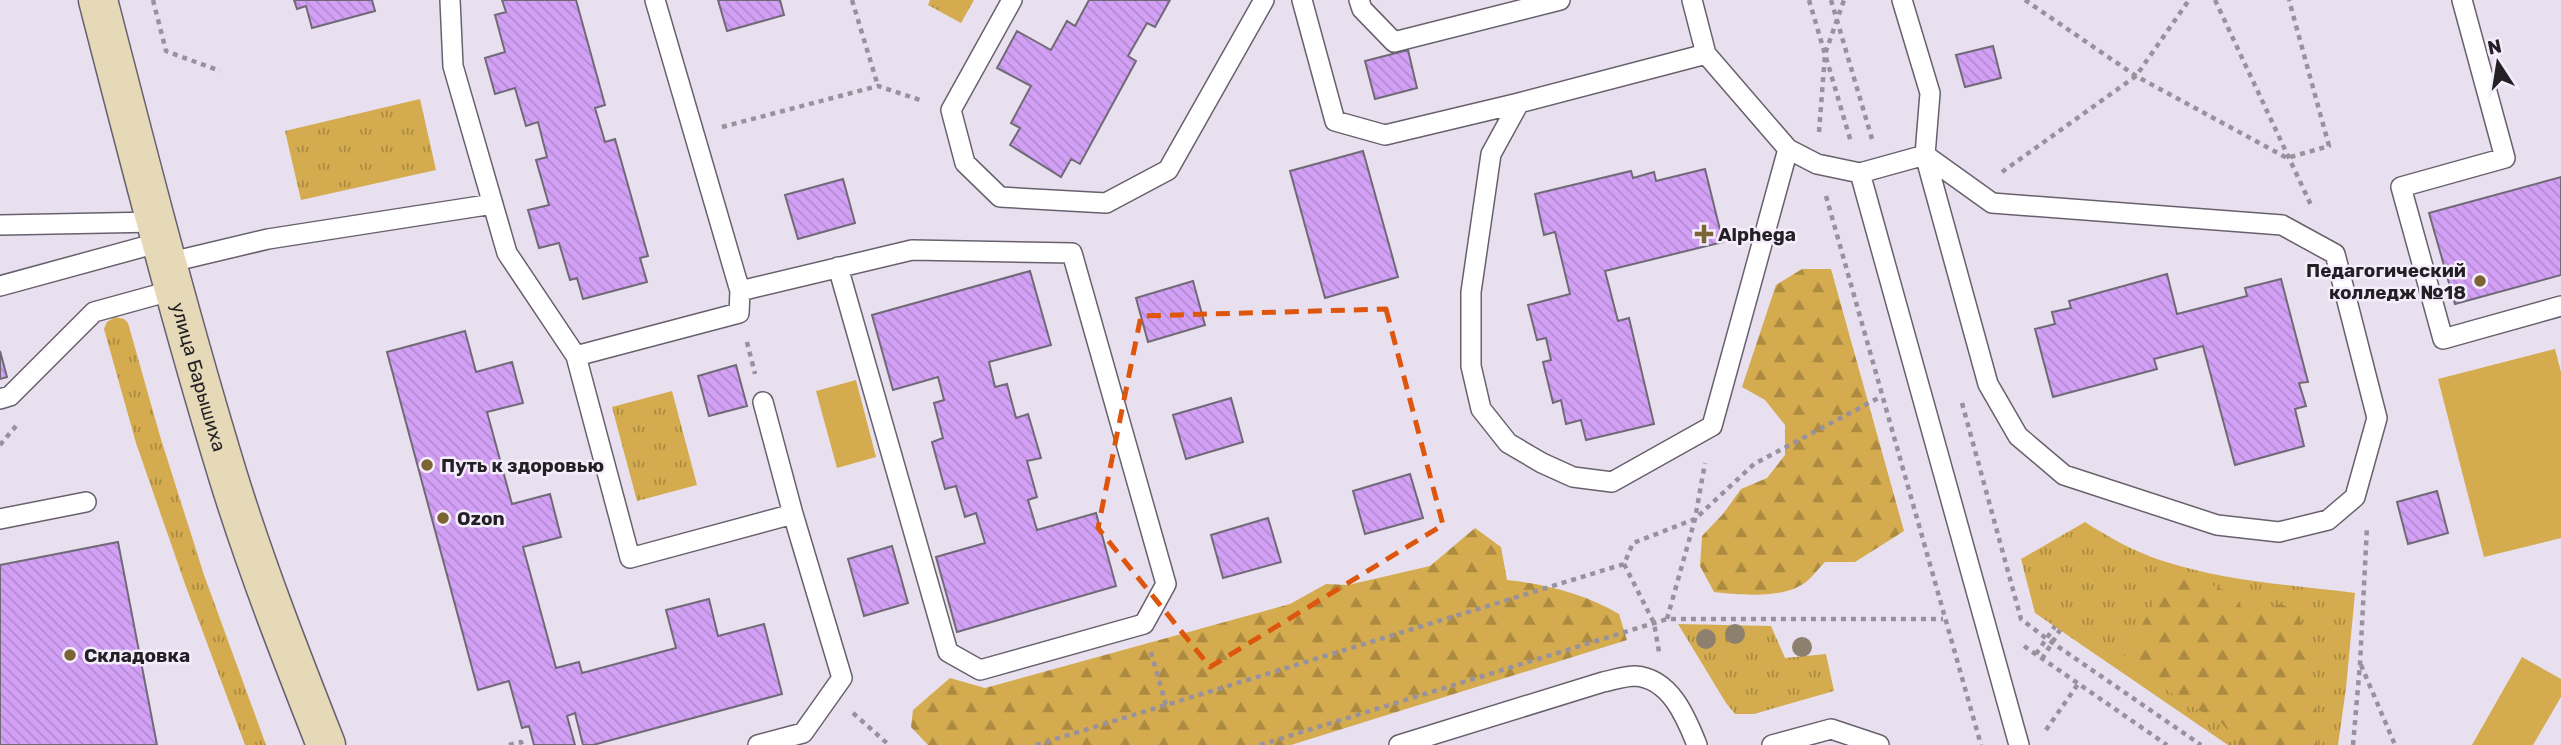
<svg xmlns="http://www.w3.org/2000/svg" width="2561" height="745" viewBox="0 0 2561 745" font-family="Rubik,sans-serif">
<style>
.grass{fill:url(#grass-tufts)}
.forest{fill:url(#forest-firs)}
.pitch{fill:#d4ab4f}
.building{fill:url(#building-back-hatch);stroke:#706976;stroke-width:2}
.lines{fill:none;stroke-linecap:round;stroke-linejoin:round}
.lane-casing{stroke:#68606d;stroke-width:22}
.secondary-casing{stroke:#68606d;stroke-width:41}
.path{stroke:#98929e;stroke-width:4.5;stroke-dasharray:5 5;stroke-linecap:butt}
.lane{stroke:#fff;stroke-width:19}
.secondary{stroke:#e5d9b8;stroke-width:38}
.tree{fill:#8d806e}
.marked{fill:none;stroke:#de560d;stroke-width:5;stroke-dasharray:14 9;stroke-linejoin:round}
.poi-dot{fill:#7b6535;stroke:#f5edfc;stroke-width:2.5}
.labels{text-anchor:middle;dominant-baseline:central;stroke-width:5;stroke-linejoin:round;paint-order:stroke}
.poi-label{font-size:19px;font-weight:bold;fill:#221f25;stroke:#f5edfc;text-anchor:start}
.street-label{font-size:19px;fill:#221f25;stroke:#f5edfc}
</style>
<defs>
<pattern id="grass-tufts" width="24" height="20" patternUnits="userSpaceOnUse" patternTransform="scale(1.75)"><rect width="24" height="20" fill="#d4ab4f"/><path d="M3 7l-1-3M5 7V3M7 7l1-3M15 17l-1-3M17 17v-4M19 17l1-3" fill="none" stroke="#ac8b41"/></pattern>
<pattern id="forest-firs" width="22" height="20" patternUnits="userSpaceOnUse" patternTransform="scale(1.75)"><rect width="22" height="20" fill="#d4ab4f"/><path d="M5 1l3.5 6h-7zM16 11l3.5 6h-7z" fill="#ac8b41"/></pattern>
<pattern id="building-back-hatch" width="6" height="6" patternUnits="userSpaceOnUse" patternTransform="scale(1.75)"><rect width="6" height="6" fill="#d2a0f5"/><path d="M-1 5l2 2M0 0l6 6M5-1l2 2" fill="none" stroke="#b489d2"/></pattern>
</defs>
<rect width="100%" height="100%" fill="#e8e0ef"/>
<!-- grass -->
<path class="grass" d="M930,0H974L961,23L928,5Z
M420,99L436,170L301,200L285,131Z
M115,317L124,319L128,323L160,436L204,575L266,745H245L185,584L136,443L104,329L107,322Z
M672,391L697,485L637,501L612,407Z
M2085,522C2110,538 2135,552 2163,561C2224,581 2291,585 2355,593L2346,688L2338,745H2228L2035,613L2021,559Z
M1678,624L1771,626L1785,658L1826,654L1834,691L1754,714H1735L1726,703Z"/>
<!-- forest -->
<path class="forest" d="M1802,269H1831L1904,531L1855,562H1825C1819,568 1813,576 1806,582C1784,599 1741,595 1714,592L1700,566L1702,536L1723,514L1741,489L1767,478L1785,455V425L1765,400L1742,387L1776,285Z
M1475,528L1501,547L1507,580C1546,584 1586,594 1619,614L1627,640L1291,745H928L911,727L913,710L950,678L985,688L1290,604L1326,584L1348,585L1430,566Z
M2172,571L2230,592L2242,608L2262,610L2281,604L2299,612L2305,651L2316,689L2317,745H2241L2218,719L2198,710L2122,661Z"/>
<!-- pitch -->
<path class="pitch" d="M2555,349L2561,372V538L2484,557L2438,379Z
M856,380L876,457L837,468L816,391Z
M2522,657L2561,679V697L2533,745H2472Z"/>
<!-- building -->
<path class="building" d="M294,0H372L375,11L312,28L306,6L297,9Z
M502,0H576L605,105L595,108L605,142L615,139L648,256L640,258L647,282L583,299L577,278L570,280L559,243L539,248L528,210L549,205L536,160L547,157L538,122L526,126L515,88L495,94L485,58L505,52L495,15L506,12Z
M718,0H780L784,15L727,31Z
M1089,0H1170L1155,27L1147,23L1128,56L1136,61L1080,164L1071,159L1061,177L1010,145L1020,128L1011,123L1031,86L997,68L1017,31L1051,50L1067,21L1075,26Z
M1993,46L2001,78L1965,87L1956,55Z
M1408,50L1417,88L1375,99L1365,61Z
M1363,151L1398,277L1325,298L1290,171Z
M1705,169L1723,242L1605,271L1618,321L1629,318L1654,424L1586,440L1581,420L1566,424L1561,400L1553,403L1543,362L1551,360L1546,338L1537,340L1528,305L1570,294L1555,232L1544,235L1535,194L1631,171L1633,178L1654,172L1656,181Z
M2561,177V275L2455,304L2429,213Z
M843,179L855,223L798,239L785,195Z
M1030,271L1051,345L989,362L995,387L1007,384L1016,418L1028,414L1041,458L1027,461L1037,497L1028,500L1037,530L1096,513L1116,586L957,632L936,557L985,543L976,513L965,517L956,486L945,489L932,442L943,438L934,403L944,400L938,377L893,390L872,315Z
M2167,274L2177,314L2247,296L2245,288L2281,279L2308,382L2299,383L2306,406L2295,409L2304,446L2235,465L2203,346L2154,359L2157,369L2053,397L2035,329L2055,324L2052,312L2071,308L2069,301Z
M1193,281L1205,325L1148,342L1136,298Z
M465,331L476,372L512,362L517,381L523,403L487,412L512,504L550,494L561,537L523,547L556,668L579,662L582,673L676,648L666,610L709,599L718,636L764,624L782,694L593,745H583L575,713L567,716L575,745H534L529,726L522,728L509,681L478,690L387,352Z
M0,351L7,377L0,379Z
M736,365L747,406L709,416L698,376Z
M1231,398L1243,442L1186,459L1173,415Z
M1410,474L1423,518L1365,534L1353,491Z
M2437,491L2448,533L2408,544L2397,502Z
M1268,518L1281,562L1223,578L1211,535Z
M118,542L157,745H0V565Z
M892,546L908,603L864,616L848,559Z"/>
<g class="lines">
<defs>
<path id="lane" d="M450,0L453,66L507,253L576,356
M655,0L740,291L739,313L576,356L630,558L793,514L763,402
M1012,0L951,110L965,163L1000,197L1106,203L1168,170L1264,0
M1302,0L1335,121L1385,135L1519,103
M1359,0L1362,9L1394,42L1560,0
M1692,0L1706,54L1788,149L1817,164L1860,173L2019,745
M1902,0L1930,93L1925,155L1988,384L2018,436L2064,475L2217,525L2279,532L2328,520L2355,497L2377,418L2335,254L2282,225L1992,203L1925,155
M2462,0L2505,158L2401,187L2443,339L2561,306
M1706,54L1519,103L1491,154L1471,292V366L1481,409L1508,443L1542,463L1573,477L1612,482L1712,426L1788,149
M1860,173L1925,155
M0,225L156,222
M167,263L268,239L493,204
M0,286L161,242
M740,291L912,250L1072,253L1166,584L1144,624L980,670L948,652L838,267
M0,399L10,396L94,312L174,290
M0,519L86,502
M758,745L803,733L842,678L793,514
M1399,745L1603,682C1613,680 1625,676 1635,676C1670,678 1686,717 1697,745
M1772,745L1831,729L1879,745"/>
<g id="secondary">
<path id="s1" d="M98,0C139,159 180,319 228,476C256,567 291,656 326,745"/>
</g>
</defs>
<!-- lane casing -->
<use href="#lane" class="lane-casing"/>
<!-- secondary casing -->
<use href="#secondary" class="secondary-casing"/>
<!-- path -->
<path class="path" d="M153,0L166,51L220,71
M852,0L878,86
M1809,0L1851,142
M1831,0L1872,139
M2025,0L2136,76L2287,158L2329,146L2289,0
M2215,0L2311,205
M722,127L878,86L923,101
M1819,132L1825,54L1844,0
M2002,172L2136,76L2189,0
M1826,196L1981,745
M747,342L755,374
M1962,403L2021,619L2047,639L2201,745
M0,445L16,426
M1624,564L1654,623L1659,652
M1667,619L1695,519L1705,463
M2024,646L2167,745
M1151,652L1166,705
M2036,654L2055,626
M2042,659L2060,630
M2361,665L2395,745
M853,713L889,745
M2046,730L2078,684
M509,745L521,742L522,745
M1036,745L1624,564L1633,543L1695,519L1754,464L1882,396
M1260,745L1667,619H1943
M2353,745L2360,664L2367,527"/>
<!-- lane -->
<use href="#lane" class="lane"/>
<!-- secondary -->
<use href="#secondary" class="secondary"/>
</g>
<!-- trees -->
<g class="tree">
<circle cx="1735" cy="634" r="10"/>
<circle cx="1706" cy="639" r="10"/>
<circle cx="1802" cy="647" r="10"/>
</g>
<!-- marked area -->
<path class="marked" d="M1386,309L1443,525L1210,667L1098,528L1141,316Z"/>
<!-- markers -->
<g class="poi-dot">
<path d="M1700.5 223.5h7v7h7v7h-7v7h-7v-7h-7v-7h7z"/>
<circle cx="2480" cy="281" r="7"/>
<circle cx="427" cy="465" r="7"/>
<circle cx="443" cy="518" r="7"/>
<circle cx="70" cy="655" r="7"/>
</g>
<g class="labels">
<!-- poi labels -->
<g class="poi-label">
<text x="1718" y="234">Alphega</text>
<text x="2466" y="270" text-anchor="end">Педагогический<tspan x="2466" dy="22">колледж №18</tspan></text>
<text x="441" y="465">Путь к здоровью</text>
<text x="457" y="518">Ozon</text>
<text x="84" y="655">Складовка</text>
</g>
<!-- street labels -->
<g class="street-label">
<text stroke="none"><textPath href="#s1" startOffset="390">улица Барышиха</textPath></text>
</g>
</g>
<!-- north arrow -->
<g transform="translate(2498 63) rotate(348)" stroke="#f5edfc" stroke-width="5" paint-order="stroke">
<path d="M0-5L12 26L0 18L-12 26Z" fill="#221f25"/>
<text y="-10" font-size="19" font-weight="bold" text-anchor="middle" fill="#221f25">N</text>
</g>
</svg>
